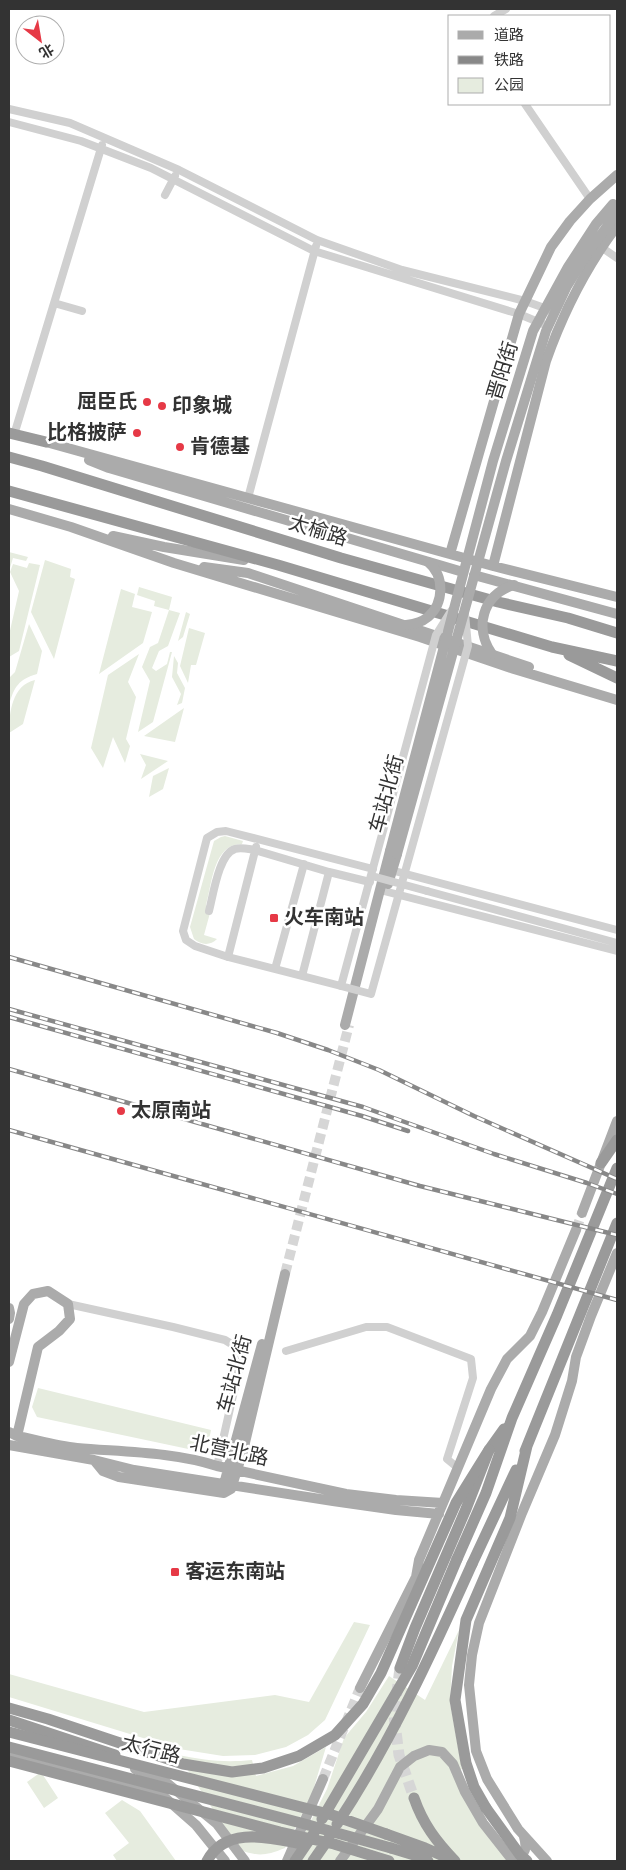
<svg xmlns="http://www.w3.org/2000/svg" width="626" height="1870" viewBox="0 0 626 1870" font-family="'Alegreya Sans','Noto Sans SC',sans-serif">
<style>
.green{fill:#e6ecdf}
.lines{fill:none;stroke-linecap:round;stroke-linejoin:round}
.major-tunnel{stroke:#d6d6d6;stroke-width:10;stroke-dasharray:10 5;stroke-linecap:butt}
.highway-tunnel{stroke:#d6d6d6;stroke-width:11;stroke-dasharray:11 5.5;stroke-linecap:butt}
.minor{stroke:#d0d0d0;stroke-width:8}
.major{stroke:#ababab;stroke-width:10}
.highway{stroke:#9a9a9a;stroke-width:11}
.rail-casing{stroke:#888;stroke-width:4.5}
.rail{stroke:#fff;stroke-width:2.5;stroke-dasharray:8;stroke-linecap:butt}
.minor-bridge{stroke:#d0d0d0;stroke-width:8}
.major-bridge{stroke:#ababab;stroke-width:10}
.highway-bridge{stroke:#9a9a9a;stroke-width:11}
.poi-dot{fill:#e63946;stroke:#fff;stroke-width:2}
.labels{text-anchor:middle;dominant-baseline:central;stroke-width:5;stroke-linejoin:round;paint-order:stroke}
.street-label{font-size:20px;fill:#333;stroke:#fff}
.poi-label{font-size:20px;font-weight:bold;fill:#333;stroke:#fff;text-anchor:start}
</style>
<rect width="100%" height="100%" fill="#fff"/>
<!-- green -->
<path class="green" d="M9,552L28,557L26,561L13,558L9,571Z
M45,560L71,569L70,577L75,579L54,659L31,612Z
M29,563L40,565L19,651L9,657V635L19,591L10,572L13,564L27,568Z
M139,587L172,597L169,610L180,613L168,646L159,651L152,668L156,671L167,664L170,652H172L153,722L138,732L150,681L142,667L150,647L158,643L169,610L154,606L155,601L137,595Z
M121,589L135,594L132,607L152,612L143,643L99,674Z
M186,612L190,614L183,637L178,641Z
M29,624L42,651L37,674C19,679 14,687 9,705V678L15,672Z
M189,628L205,633L196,665H191L188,683L180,666Z
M139,654L128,682L136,697L126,739L130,746L125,763L113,737L103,768L91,748L108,675Z
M174,656L178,663L177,673L185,688L182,703L177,705L181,694L172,677Z
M35,680L23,724L9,733C9,713 12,685 35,680Z
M184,708L175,742L144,736Z
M140,754L168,761L141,779L146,765Z
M169,768L163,789L149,797L153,776Z
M225,836L243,841L242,844C213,844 212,884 206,905L210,913L204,935L217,939C210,946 201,945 194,939L190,927L214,841L221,837Z
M38,1388L211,1430C209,1442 206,1447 193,1450L37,1417L32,1407Z
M354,1622L370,1625L325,1720L308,1735L286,1747L255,1755L223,1756L179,1749L9,1697V1674L144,1712L275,1695L309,1702Z
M459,1630L452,1666L450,1703L462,1769L453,1773L512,1861H299L292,1858L327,1789L344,1738L366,1712L389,1676L425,1700Z
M326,1747L312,1794L285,1848C261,1858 256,1855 233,1848L221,1822L178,1755C204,1760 224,1763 252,1760L256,1776L293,1766Z
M41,1772L58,1798L44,1808L27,1782Z
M122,1800L140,1811L176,1861H117L113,1855L129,1843L105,1813Z"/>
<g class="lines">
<!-- major-tunnel -->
<path class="major-tunnel" d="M576,1230L582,1213
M285,1274L349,1025
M323,1779L360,1688"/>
<!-- highway-tunnel -->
<path class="highway-tunnel" d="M400,1668L394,1716L399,1755L414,1798"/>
<!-- minor -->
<path class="minor" d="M494,16L506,9
M525,104L590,199
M9,109L70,123L179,170L317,240L402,270L525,301L550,310
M9,122L81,141L151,168L314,251L519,314L543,324
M165,195L175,176
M601,247L617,258
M54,303L82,311
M14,435L102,145
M248,498L316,246
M387,869L617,930
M329,872L370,882
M380,890L617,951
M427,891L617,943
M209,911C213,896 219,853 235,849C241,847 248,849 255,850L329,872L302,976
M228,957L256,847
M275,969L304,864
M341,986L228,957L195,946L186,940L183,931L207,838L217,832L226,831L373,869
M68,1304L173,1327L225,1340L233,1345L241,1360L217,1466
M286,1351L366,1327H387L471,1359L473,1378L447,1459L458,1468"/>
<!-- major -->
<path class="major" d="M46,442L493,566L617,597
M89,460L109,468L463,572
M9,509L71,527L174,563L420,637L514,669L617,700
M113,536L164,547L244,560
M450,554L519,314L551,247L570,221L590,199L617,175
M493,566L546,361C563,313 586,267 617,226
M204,567L248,573L529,667
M474,575L617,614
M388,884L397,854
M345,1025L390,851
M582,1213L617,1121
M9,1308L10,1313L9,1319
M9,1362L24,1304L33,1294L48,1291L68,1304L70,1319L59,1331L38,1347L17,1436
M9,1432L17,1436C37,1440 57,1446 77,1448C123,1452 174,1452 217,1466L346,1494L396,1500L443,1503
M9,1445L94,1460L134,1470L333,1501L396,1510L439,1514
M94,1460L103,1471L119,1477L224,1493L231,1489L243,1451L285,1274
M224,1484L262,1344
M360,1688L416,1577L419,1560L491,1389L507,1359L530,1336L542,1312L576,1230
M9,1754L128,1783L163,1796L196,1825L225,1861
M135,1769L162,1779L217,1824L245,1861
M287,1861L323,1779
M340,1861L378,1809L400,1767L414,1756L429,1750L442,1752L453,1764L465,1792L483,1823L509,1856L516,1859C526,1853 527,1848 524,1837
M547,1861L518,1829L487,1779L476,1751L469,1685L472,1655L479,1623L522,1513L555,1435L572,1381L576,1357L591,1316L617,1253"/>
<!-- highway -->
<path class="highway" d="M9,433L46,442
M9,457L42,466L341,558L498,602L568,618L617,633
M9,491L278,565L552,647L617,661
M569,655L617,678
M601,1163L617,1140
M525,1451L617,1223
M457,1559L486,1493L512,1418L557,1315L617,1168
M472,1564L516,1470
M400,1668L415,1628L466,1509L489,1450L504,1429
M9,1720L115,1755
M414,1798C423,1824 436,1841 455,1861
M486,1808L474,1787L466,1763L455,1700L466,1620L510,1518L527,1446
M386,1834L425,1848L450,1859
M391,1848L414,1855L428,1861"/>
<defs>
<path id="rail" d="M9,957L277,1033L328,1050L379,1070L474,1116L617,1179
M9,1009L363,1107L494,1154L587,1183L617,1194
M9,1017L362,1116L408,1131
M9,1069L420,1186L617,1235
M9,1130L617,1300"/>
</defs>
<!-- rail casing -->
<use href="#rail" class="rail-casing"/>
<!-- rail -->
<use href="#rail" class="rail"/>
<!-- minor-bridge -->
<path class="minor-bridge" d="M451,611L436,635L341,986L371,994L468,646L465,614
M372,876L427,891"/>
<!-- major-bridge -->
<path class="major-bridge" d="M406,625C413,624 421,623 428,617C444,603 445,576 428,562
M492,654C474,628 482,595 514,585
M390,851L493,461L533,331L568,267L596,224L613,204
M397,854L506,461L546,331L567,286L589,251L617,213"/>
<!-- highway-bridge -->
<path class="highway-bridge" d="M9,1708L48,1719L183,1764L232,1772L263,1768L299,1756L335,1735L363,1704L381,1673L456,1503L489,1450
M9,1732L332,1815L386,1834
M9,1747L301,1823L391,1848
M9,1761L280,1832L334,1844L389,1861
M486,1808L520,1855L527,1861
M322,1819L412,1666L457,1559
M337,1824C391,1742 432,1653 472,1564
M207,1861C225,1827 266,1837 297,1843
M295,1861L314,1833
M313,1861L329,1838"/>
</g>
<!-- markers -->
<g class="poi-dot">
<circle cx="147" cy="402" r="5"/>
<circle cx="162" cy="406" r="5"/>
<circle cx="137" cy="433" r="5"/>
<circle cx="180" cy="447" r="5"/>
<rect x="269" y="913" width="10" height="10" rx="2.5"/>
<circle cx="121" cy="1111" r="5"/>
<rect x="170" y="1567" width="10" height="10" rx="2.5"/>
</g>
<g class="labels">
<!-- street labels -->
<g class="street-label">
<text transform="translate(503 371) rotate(-73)">晋阳街</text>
<text transform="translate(318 531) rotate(17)">太榆路</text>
<text transform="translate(387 794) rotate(-75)">车站北街</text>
<text transform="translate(235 1374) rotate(-75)">车站北街</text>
<text transform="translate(229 1451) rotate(12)">北营北路</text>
<text transform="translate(151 1750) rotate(14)">太行路</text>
</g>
<!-- poi labels -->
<g class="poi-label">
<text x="137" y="402" text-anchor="end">屈臣氏</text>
<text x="172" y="406">印象城</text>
<text x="127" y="433" text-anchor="end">比格披萨</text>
<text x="190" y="447">肯德基</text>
<text x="284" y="918">火车南站</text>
<text x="131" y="1111">太原南站</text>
<text x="185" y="1572">客运东南站</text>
</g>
</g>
<!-- border -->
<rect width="626" height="1870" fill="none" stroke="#333333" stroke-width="20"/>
<!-- legend -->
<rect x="448" y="15" width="162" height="90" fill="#ffffff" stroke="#adadad"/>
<rect x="458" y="31" width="25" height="8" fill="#ababab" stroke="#adadad"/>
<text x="494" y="40" font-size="15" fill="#333333">道路</text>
<rect x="458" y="56" width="25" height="8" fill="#888888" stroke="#adadad"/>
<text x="494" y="65" font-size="15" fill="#333333">铁路</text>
<rect x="458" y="78" width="25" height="15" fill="#e6ecdf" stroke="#adadad"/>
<text x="494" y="90" font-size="15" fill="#333333">公园</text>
<!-- north arrow -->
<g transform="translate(40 40) rotate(149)"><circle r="24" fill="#ffffff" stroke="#adadad"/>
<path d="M0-4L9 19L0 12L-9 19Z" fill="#e63946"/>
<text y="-8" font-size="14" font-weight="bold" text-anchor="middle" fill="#333333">北</text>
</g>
</svg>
